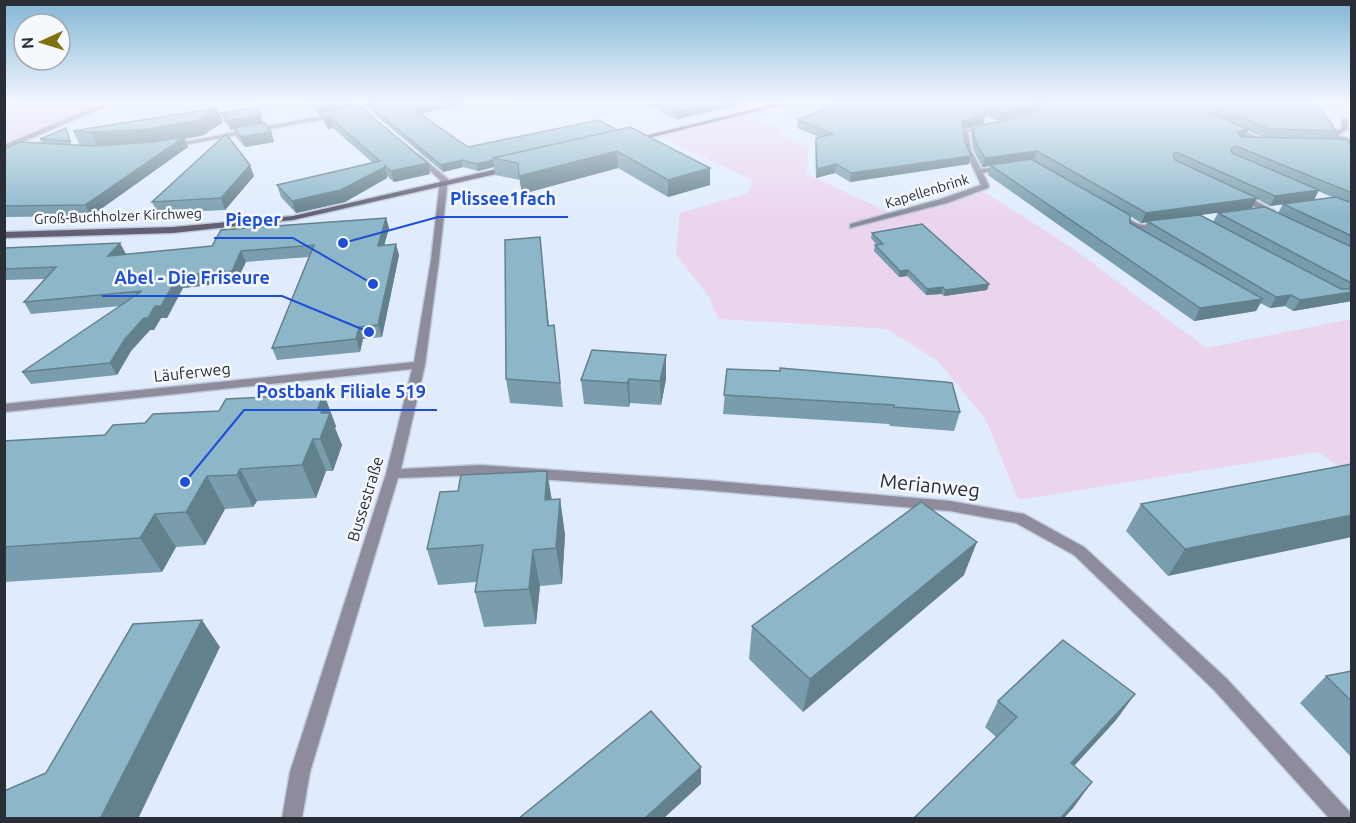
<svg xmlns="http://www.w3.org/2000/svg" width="1356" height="823" viewBox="0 0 1356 823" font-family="Ubuntu,sans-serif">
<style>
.green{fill:#ebd5ee}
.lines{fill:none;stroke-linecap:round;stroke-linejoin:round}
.street-casing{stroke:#bfcada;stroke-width:3}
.secondary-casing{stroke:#bfcada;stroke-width:3}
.street{fill:#8e8c9c;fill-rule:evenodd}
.secondary{fill:#636076;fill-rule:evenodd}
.wall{fill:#799dad;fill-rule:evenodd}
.shaded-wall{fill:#63808d}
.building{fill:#8db7c9;stroke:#63808d;stroke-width:1.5}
.labels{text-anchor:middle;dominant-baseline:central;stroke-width:5;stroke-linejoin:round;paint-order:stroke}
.far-street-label{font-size:14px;fill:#292e37;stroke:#f5f8fd}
.street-label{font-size:16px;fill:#292e37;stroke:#f5f8fd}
.near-street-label{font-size:20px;fill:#292e37;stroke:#f5f8fd}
.leader{fill:none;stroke:#1d4ed8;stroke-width:2}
.callout-dot{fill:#1d4ed8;stroke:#f5f8fd;stroke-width:2}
.callout-label{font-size:18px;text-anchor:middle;font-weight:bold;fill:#1d4ed8;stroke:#f5f8fd;stroke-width:5;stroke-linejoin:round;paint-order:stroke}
</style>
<rect width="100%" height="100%" fill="#e0ecfe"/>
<!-- green -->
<path class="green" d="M41,101H106L5,143V115Z
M745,115L783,131L778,134L809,148L807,174L890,213L943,198L975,186L1071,247L1206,348L1351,319V475L1318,452L1018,500L986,420L939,362L887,329L718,319L709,297L676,254L680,213L748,193L752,180L660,136Z"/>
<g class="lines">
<defs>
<path id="street" d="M109,101H118L4,150V145Z
M349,101H356L372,116L367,117Z
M1062,101H1068L1073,112H1058V110L1067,109Z
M1208,101H1214L1203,114L1210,118L1207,120L1196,114Z
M338,113L340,116L172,147L169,145Z
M1342,118L1347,119L1348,129L1338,135L1352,140V145L1330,135L1342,128Z
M988,125L991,127L990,128L968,132L971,150L981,169L1005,166L1009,168L983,173L989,186L988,188L947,203L850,228V224L941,199L981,185L965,150L962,131Z
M1230,127H1234L1266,141L1261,142L1230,129Z
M415,155H419L448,179L439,260L425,365L401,469L480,465L703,480L950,501L1024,514L1084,547L1226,678L1349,811L1352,818H1329L1214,690L1074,555L1016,523L950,511L703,490L480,475L398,478L310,772L302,818H282L290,772L386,474L412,369L4,412V404L414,362L431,260L440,180L415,157Z
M1236,194H1242L1275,211L1268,213L1236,198Z
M1114,213C1125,213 1132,224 1143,225C1151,226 1156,222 1163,226C1146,236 1130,226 1114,217Z"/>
<path id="secondary" d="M787,101H798L632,142L629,140Z
M510,166H513V170L293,220L173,233L4,238V232L173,227L293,216Z"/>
</defs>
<!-- street casing -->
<use href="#street" class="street-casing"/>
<!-- secondary casing -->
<use href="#secondary" class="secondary-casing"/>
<!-- street -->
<use href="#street" class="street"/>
<!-- secondary -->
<use href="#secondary" class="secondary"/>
</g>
<!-- wall -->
<path class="wall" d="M310,101H351L354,107L428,163L430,174L394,182L387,176V178L345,202L296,213L281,197L277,185L373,163L333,128L328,129L324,122L322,114L319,115Z
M360,101H392L366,107Z
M400,101H482L420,113L468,147L617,130L710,168V185L668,197L618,168L522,194L520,180L495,175L494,167L478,171L463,167L443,172L373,113L371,107Z
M638,101H758L677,119Z
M844,101H1065L1063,107H1048L1000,121L980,115L983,124L1005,121L1072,106L1069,101H1205L1200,108L1207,111L1210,104L1332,127L1338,131L1334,139L1352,146V301L1293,311L1285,306L1270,308L1260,303L1256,311L1194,321L988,175L990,166L982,167L973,149L971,134L972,127L963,129L965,142L971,156L969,164L850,182L835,173L816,178L815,146L816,138L819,137L797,128L798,120ZM1248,131L1262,137H1245ZM1318,191L1332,197L1283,204L1278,213H1218L1213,222L1169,219L1252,208L1257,199L1270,206L1314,200ZM1130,216L1141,223L1147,222L1143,230L1130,223Z
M221,113L263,123L271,132L274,142L245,147L237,138L234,130H231L225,122Z
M223,122L204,135L185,139L188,147L91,216L4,217V149L42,144L40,139L68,133L72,145L80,146L73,131Z
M254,176L225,210L157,213L152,202Z
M386,218L389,228L384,245L399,255L382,337L363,339L360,352L277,360L272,348L309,257L246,262L236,282L183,288L167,318H161L154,330H150L131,351L117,375L31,384L22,372L121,306L31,314L24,302L45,279L4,280V248L126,254L212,246Z
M872,233L989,284L987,290L944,296L941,294L926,295L907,276L899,277L874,251L875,245H877L871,238Z
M542,258L549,326L554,325L563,407L510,403L506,379Z
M592,350L666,379L661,405L630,403L629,407L584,404L581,380Z
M727,369L960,412L954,431L890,426L889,424L723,414Z
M336,426L335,428L342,445L333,471H326L316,498L257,501L253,507L225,509L205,545L176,547L162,572L4,582V441Z
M1352,464L1168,576L1126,531L1141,504Z
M560,499L565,535L562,584L540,586L536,624L484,627L475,592L476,582L438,585L427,549L552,500Z
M964,575L803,712L749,659L752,626Z
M1352,671V758L1300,703L1326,676Z
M1135,694L1116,720L1074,766V807L1063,819H913L996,737L985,727L998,701Z"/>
<!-- shaded-wall -->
<path class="shaded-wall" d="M364,101H392L366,107Z
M451,101H482L415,115L413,109Z
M729,101H758L677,119V112Z
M1043,101H1050L1048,107L1000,121L1002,113Z
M1203,101H1205L1195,115L1198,107Z
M353,103L354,109L321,112L322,114L319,115L317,109Z
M217,108L223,122L204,135L185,139L188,147L91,216L85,205L99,148L91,132Z
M261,115L264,125L234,128V130H231L228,121Z
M985,116L983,125L960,130L962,121Z
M330,118L333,128L328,129L325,119Z
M1248,129L1244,138L1234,140L1238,132Z
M271,132L274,142L245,147L241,137Z
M617,151L618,168L522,194L519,176Z
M1037,151L1034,160L982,167L985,158Z
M971,156L969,164L850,182L851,173Z
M462,160L463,167L443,172L441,165Z
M493,160L494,167L478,171L477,164Z
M428,163L430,174L394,182L391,171Z
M836,164L835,173L816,178L817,169Z
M250,165L254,176L225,210L221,198Z
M385,167L387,178L345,202L296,213L292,201Z
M710,168V185L668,197V180Z
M1319,190L1314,200L1270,206L1275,196Z
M1257,198L1252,208L1141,223L1146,213Z
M386,218L389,228L381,257L378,246Z
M540,237L542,258L551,350L548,326Z
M120,243L126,254L108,256Z
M396,244L399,255L382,337L378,325Z
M241,251L246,262L236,282L183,288L167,318H161L154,330H150L131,351L117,375L110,363L125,339L155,306L178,276Z
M908,270L907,276L899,277L900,271Z
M989,284L987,290L944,296L945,290Z
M943,287L941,294L926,295L927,289Z
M1352,292V301L1293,311L1300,300Z
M1291,295L1285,306L1270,308L1276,297Z
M1263,299L1256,311L1194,321L1200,308Z
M359,327L363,339L360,352L356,339Z
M666,355V379L661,405L660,381Z
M629,379L630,403L629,407L627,383Z
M324,394L336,426L335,428L342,445L333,471L320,439L317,410Z
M313,439L326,471L316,498L302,465Z
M240,469L257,501L253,507L237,475Z
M547,471L553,507L545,500Z
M207,476L225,509L205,545L186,512Z
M560,499L565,535L562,584L556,548Z
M155,514L176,547L162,572L140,538Z
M1352,515V537L1168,576L1185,549Z
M977,542L964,575L803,712L810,679Z
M533,550L540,586L536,624L529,589Z
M202,620L220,647L138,819H100Z
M1135,694L1116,720L1054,788L1071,763Z
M701,767V784L663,819H644Z
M1092,782L1074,807L1063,819H1060Z"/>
<!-- building -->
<path class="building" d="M312,101H351L353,103L317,109Z
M400,101H451L413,109L468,147L599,120L617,130L493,158V160L477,164L462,160L441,165L371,107Z
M652,101H729L677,112Z
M844,101H934L985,116L962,121L965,142L971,156L851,173L836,164L817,169L816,138L833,134L798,120Z
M962,101H1043L1002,113Z
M1076,101H1203L1198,107L1248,129L1238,132L1240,137L1346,139L1352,146V193L1236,146L1231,149L1232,153L1319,190L1275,196L1176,152L1173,154L1175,160L1257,198L1146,213L1037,151L985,158L975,141L973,126L1005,121L1052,107L1076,106L1078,103Z
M1213,101H1313L1333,125L1332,127L1338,131L1268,129L1210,104Z
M359,106L428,163L391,171L384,165L385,167L341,190L292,201L277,185L380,161L330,118L325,119L321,112Z
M256,107L261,115L228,121L221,113Z
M217,108L198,120L150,129L91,132L73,131Z
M265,123L271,132L241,137L234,128Z
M630,127L710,168L668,180L617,151L519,176L518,163L493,158Z
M66,128L70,141L40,139Z
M226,134L250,165L221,198L152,202Z
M184,137L85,205L4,206V149L19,142L94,146L153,142Z
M1031,159L1130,215V223L1263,299L1200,308L990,165Z
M1336,197L1352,203V236L1283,204Z
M1265,207L1352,247V292L1300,300L1291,295L1276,297L1147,221L1200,215L1341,289H1350L1351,283L1218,213Z
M386,218L378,246L396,244L378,325L359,327L356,339L272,348L314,245L241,251L232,271L178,276L161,306H155L148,318H144L125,339L110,363L22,372L142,291L24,302L56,267L4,269V248L120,243L108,256L212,246L221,230Z
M922,224L989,284L945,290L943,287L927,289L908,270L900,271L875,245L883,244L872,233Z
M540,237L548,326L554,325L560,383L506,379L505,240Z
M592,350L666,355L660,381L629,379L627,383L581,380Z
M780,368L945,382L952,383L960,412L894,407V405L724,395L727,369L780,371Z
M324,394L317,410H322L321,413H330L320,439H313L302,465L240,469L237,475L207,476L186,512L155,514L140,538L4,547V441L105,435L113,425L145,423L153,414L219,411L226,399Z
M1352,464V515L1185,549L1141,504Z
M547,471L545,500L560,499L556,548L533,550L529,589L475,592L483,545L427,549L440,492L458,491L461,475Z
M921,502L977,542L810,679L752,626Z
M202,620L100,819H4V791L46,773L133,624Z
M1063,640L1135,694L1071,763L1092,782L1060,819H913L1017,717L998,701Z
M1352,671V702L1326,676Z
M651,711L701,767L644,819H518Z"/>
<!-- sky -->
<linearGradient id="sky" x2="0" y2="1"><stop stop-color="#82b6d5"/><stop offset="0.47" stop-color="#f1f6ff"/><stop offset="1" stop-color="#f1f6ff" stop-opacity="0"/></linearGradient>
<rect width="1356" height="216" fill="url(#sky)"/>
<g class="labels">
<!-- far-street labels -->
<g class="far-street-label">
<text transform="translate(927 191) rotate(-17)">Kapellenbrink</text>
<text transform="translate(118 216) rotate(-2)">Groß-Buchholzer Kirchweg</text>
</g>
<!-- street labels -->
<g class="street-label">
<text transform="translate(192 372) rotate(-6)">Läuferweg</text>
<text transform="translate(365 499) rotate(-73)">Bussestraße</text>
</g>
<!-- near-street labels -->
<g class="near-street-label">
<text transform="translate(930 485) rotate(6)">Merianweg</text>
</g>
</g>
<!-- callouts -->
<path class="leader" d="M343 243L438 217H568M373 284L293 238H214M369 332L282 296H102M185 482L244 410H437"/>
<g class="callout-dot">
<circle cx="343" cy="243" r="6"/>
<circle cx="373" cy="284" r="6"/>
<circle cx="369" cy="332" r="6"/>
<circle cx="185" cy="482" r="6"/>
</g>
<g class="callout-label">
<text x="503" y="205">Plissee1fach</text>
<text x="253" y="226">Pieper</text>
<text x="192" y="284">Abel - Die Friseure</text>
<text x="341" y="398">Postbank Filiale 519</text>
</g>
<!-- border -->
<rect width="1356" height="823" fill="none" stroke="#292e37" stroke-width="12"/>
<!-- north arrow -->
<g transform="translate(42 42) rotate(266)"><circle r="28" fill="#f5f8fd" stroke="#a3a7ae" stroke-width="1.5"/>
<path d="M0-4.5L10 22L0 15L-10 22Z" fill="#807111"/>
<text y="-9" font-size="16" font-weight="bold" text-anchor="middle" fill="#292e37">N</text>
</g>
</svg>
